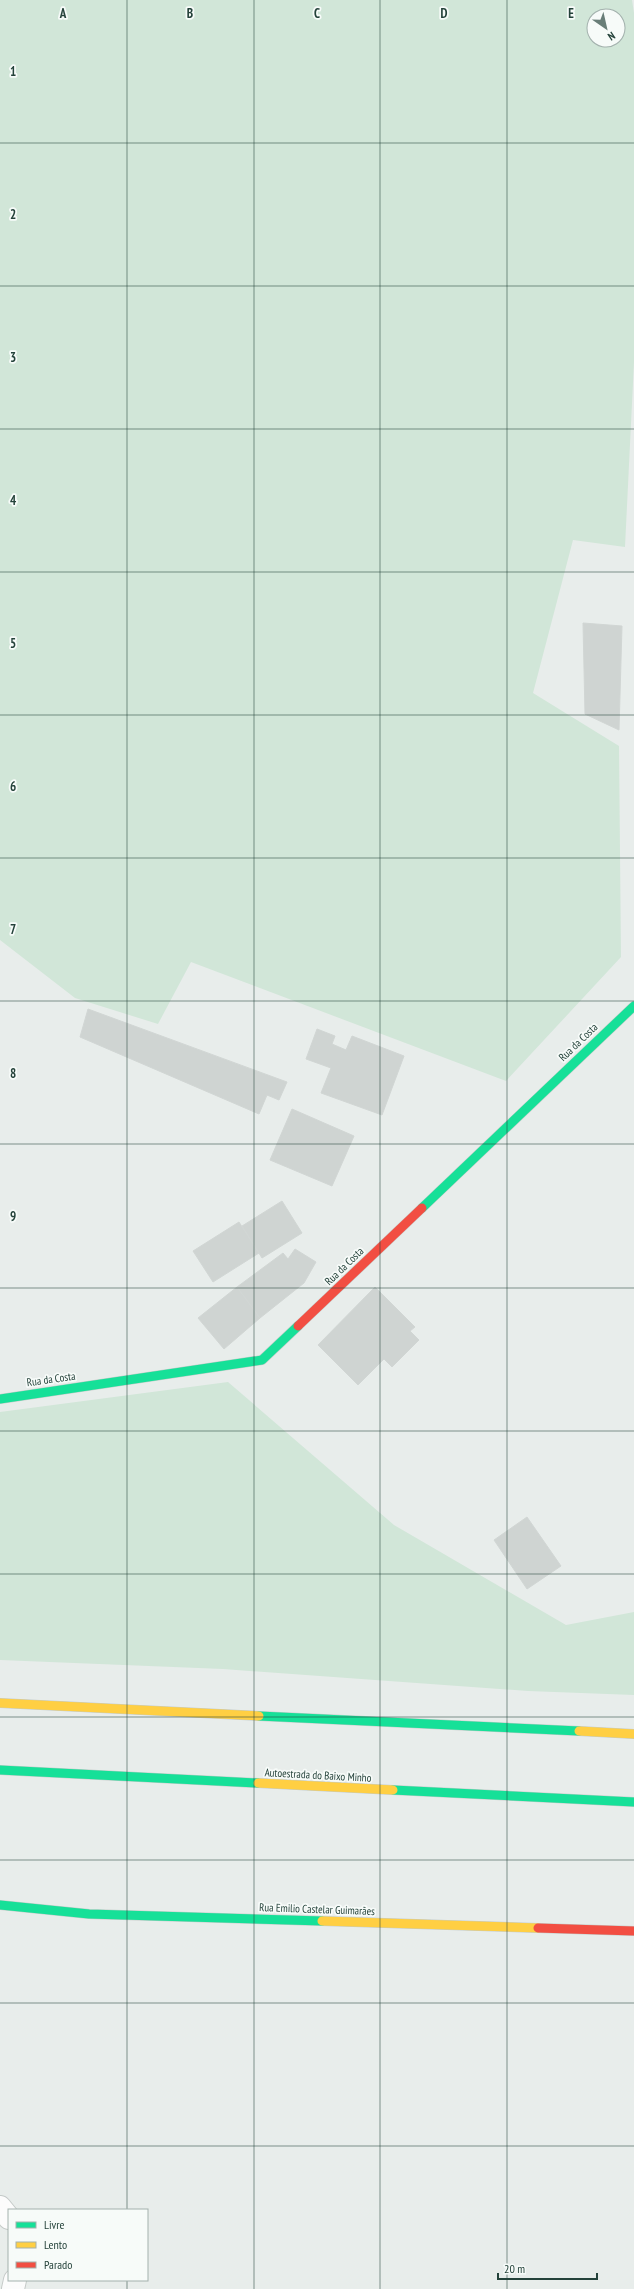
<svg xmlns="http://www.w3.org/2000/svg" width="634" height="2289" viewBox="0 0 634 2289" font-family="'PT Sans Narrow',sans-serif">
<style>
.green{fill:#d1e6d8;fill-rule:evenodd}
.building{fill:#cfd4d2;stroke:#d1d6d4}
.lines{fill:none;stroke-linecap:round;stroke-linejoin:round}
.street-casing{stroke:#c5cac8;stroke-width:24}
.fast-casing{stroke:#c3cbc8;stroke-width:10}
.slow-casing{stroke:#c3cbc8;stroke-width:10}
.jam-casing{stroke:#c3cbc8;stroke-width:10}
.street{stroke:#fcfcfc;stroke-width:22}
.fast{stroke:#16e098;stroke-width:9}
.slow{stroke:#ffcf43;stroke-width:9}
.jam{stroke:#f24e42;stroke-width:9}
.grid{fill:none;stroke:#24423a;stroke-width:1;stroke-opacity:0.55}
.labels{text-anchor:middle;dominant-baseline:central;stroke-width:3.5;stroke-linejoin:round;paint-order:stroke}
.street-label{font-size:11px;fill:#24423a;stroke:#f7fbf9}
.grid-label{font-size:13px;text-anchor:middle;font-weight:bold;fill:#24423a;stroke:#f7fbf9;stroke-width:3.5;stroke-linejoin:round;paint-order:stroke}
</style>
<rect width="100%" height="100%" fill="#e8edeb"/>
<!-- green -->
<path class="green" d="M0,0H632L634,13V362L625,547L573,540L533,693L619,746L621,957L506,1081L191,962L158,1024L75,998L0,940ZM594,16H618V40H594Z
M228,1382L394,1525L566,1625L634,1612V1695L528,1691L223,1669L0,1660V1412Z"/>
<!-- building -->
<path class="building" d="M583,623L622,626L619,730L585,714Z
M88,1009L287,1082L279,1100L267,1095L259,1114L80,1037Z
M317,1029L335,1036L332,1044L346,1050L352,1036L404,1056L382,1115L321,1093L331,1068L306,1059Z
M292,1109L354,1136L332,1186L270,1160Z
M282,1201L302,1233L262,1258L242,1226Z
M239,1222L259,1253L213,1282L193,1251Z
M295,1249L316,1262L304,1283L260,1318L237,1287L283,1253L288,1259Z
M237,1287L260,1318L224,1349L198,1318Z
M375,1287L415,1327L410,1331L419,1340L392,1367L384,1359L358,1385L318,1345Z
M527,1517L561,1566L527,1589L494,1540Z"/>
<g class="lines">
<defs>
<path id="street" d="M0,2207L9,2218
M13,2289L15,2280"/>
<path id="fast" d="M422,1208L634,1006
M0,1399L262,1360L298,1326
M259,1716L579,1731
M0,1770L258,1783
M393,1790L634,1802
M0,1905L89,1914L322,1921"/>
<path id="slow" d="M0,1703L259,1716
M579,1731L634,1734
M258,1783L393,1790
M322,1921L538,1928"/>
<path id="jam" d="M298,1326L422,1208
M538,1928L634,1931"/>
</defs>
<!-- street casing -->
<use href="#street" class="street-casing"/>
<!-- fast casing -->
<use href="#fast" class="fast-casing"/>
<!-- slow casing -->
<use href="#slow" class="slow-casing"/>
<!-- jam casing -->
<use href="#jam" class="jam-casing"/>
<!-- street -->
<use href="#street" class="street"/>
<!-- fast -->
<use href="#fast" class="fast"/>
<!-- slow -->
<use href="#slow" class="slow"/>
<!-- jam -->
<use href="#jam" class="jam"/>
</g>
<!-- grid -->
<path class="grid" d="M127,0V2210M254,0V2289M380,0V2289M507,0V2289M0,143H634M0,286H634M0,429H634M0,572H634M0,715H634M0,858H634M0,1001H634M0,1144H634M0,1288H634M0,1431H634M0,1574H634M0,1717H634M0,1860H634M0,2003H634M0,2146H634M127,2280V2289"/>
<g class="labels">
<!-- street labels -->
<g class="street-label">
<text transform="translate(578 1042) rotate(-44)">Rua da Costa</text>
<text transform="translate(344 1266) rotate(-44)">Rua da Costa</text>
<text transform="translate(51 1379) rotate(-8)">Rua da Costa</text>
<text transform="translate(318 1775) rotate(3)">Autoestrada do Baixo Minho</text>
<text transform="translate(317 1909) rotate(2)">Rua Emilio Castelar Guimarães</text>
</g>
</g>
<g class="grid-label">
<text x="63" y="18">A</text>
<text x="190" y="18">B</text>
<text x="317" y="18">C</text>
<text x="444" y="18">D</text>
<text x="571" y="18">E</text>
<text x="13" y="76">1</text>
<text x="13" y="219">2</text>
<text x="13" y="362">3</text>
<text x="13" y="505">4</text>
<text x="13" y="648">5</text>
<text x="13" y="791">6</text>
<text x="13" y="934">7</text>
<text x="13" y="1078">8</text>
<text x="13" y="1221">9</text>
</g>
<!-- legend -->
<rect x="8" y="2209" width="140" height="72" fill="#f7fbf9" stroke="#a3b1ad"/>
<rect x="16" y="2222" width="20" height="6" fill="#16e098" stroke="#a3b1ad"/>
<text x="44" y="2229" font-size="12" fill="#24423a">Livre</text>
<rect x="16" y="2242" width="20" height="6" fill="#ffcf43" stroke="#a3b1ad"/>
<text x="44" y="2249" font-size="12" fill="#24423a">Lento</text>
<rect x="16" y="2262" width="20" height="6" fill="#f24e42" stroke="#a3b1ad"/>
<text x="44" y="2269" font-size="12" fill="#24423a">Parado</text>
<!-- north arrow -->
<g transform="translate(606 28) rotate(146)"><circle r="19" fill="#f7fbf9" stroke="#a3b1ad"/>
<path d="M0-3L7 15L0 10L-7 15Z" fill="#697e78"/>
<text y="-6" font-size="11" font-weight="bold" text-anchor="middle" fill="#24423a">N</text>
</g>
<!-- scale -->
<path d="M498 2273v6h99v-6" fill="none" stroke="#24423a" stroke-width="2"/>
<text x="504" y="2273" font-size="12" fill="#24423a" stroke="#f7fbf9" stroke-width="3" paint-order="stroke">20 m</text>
</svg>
